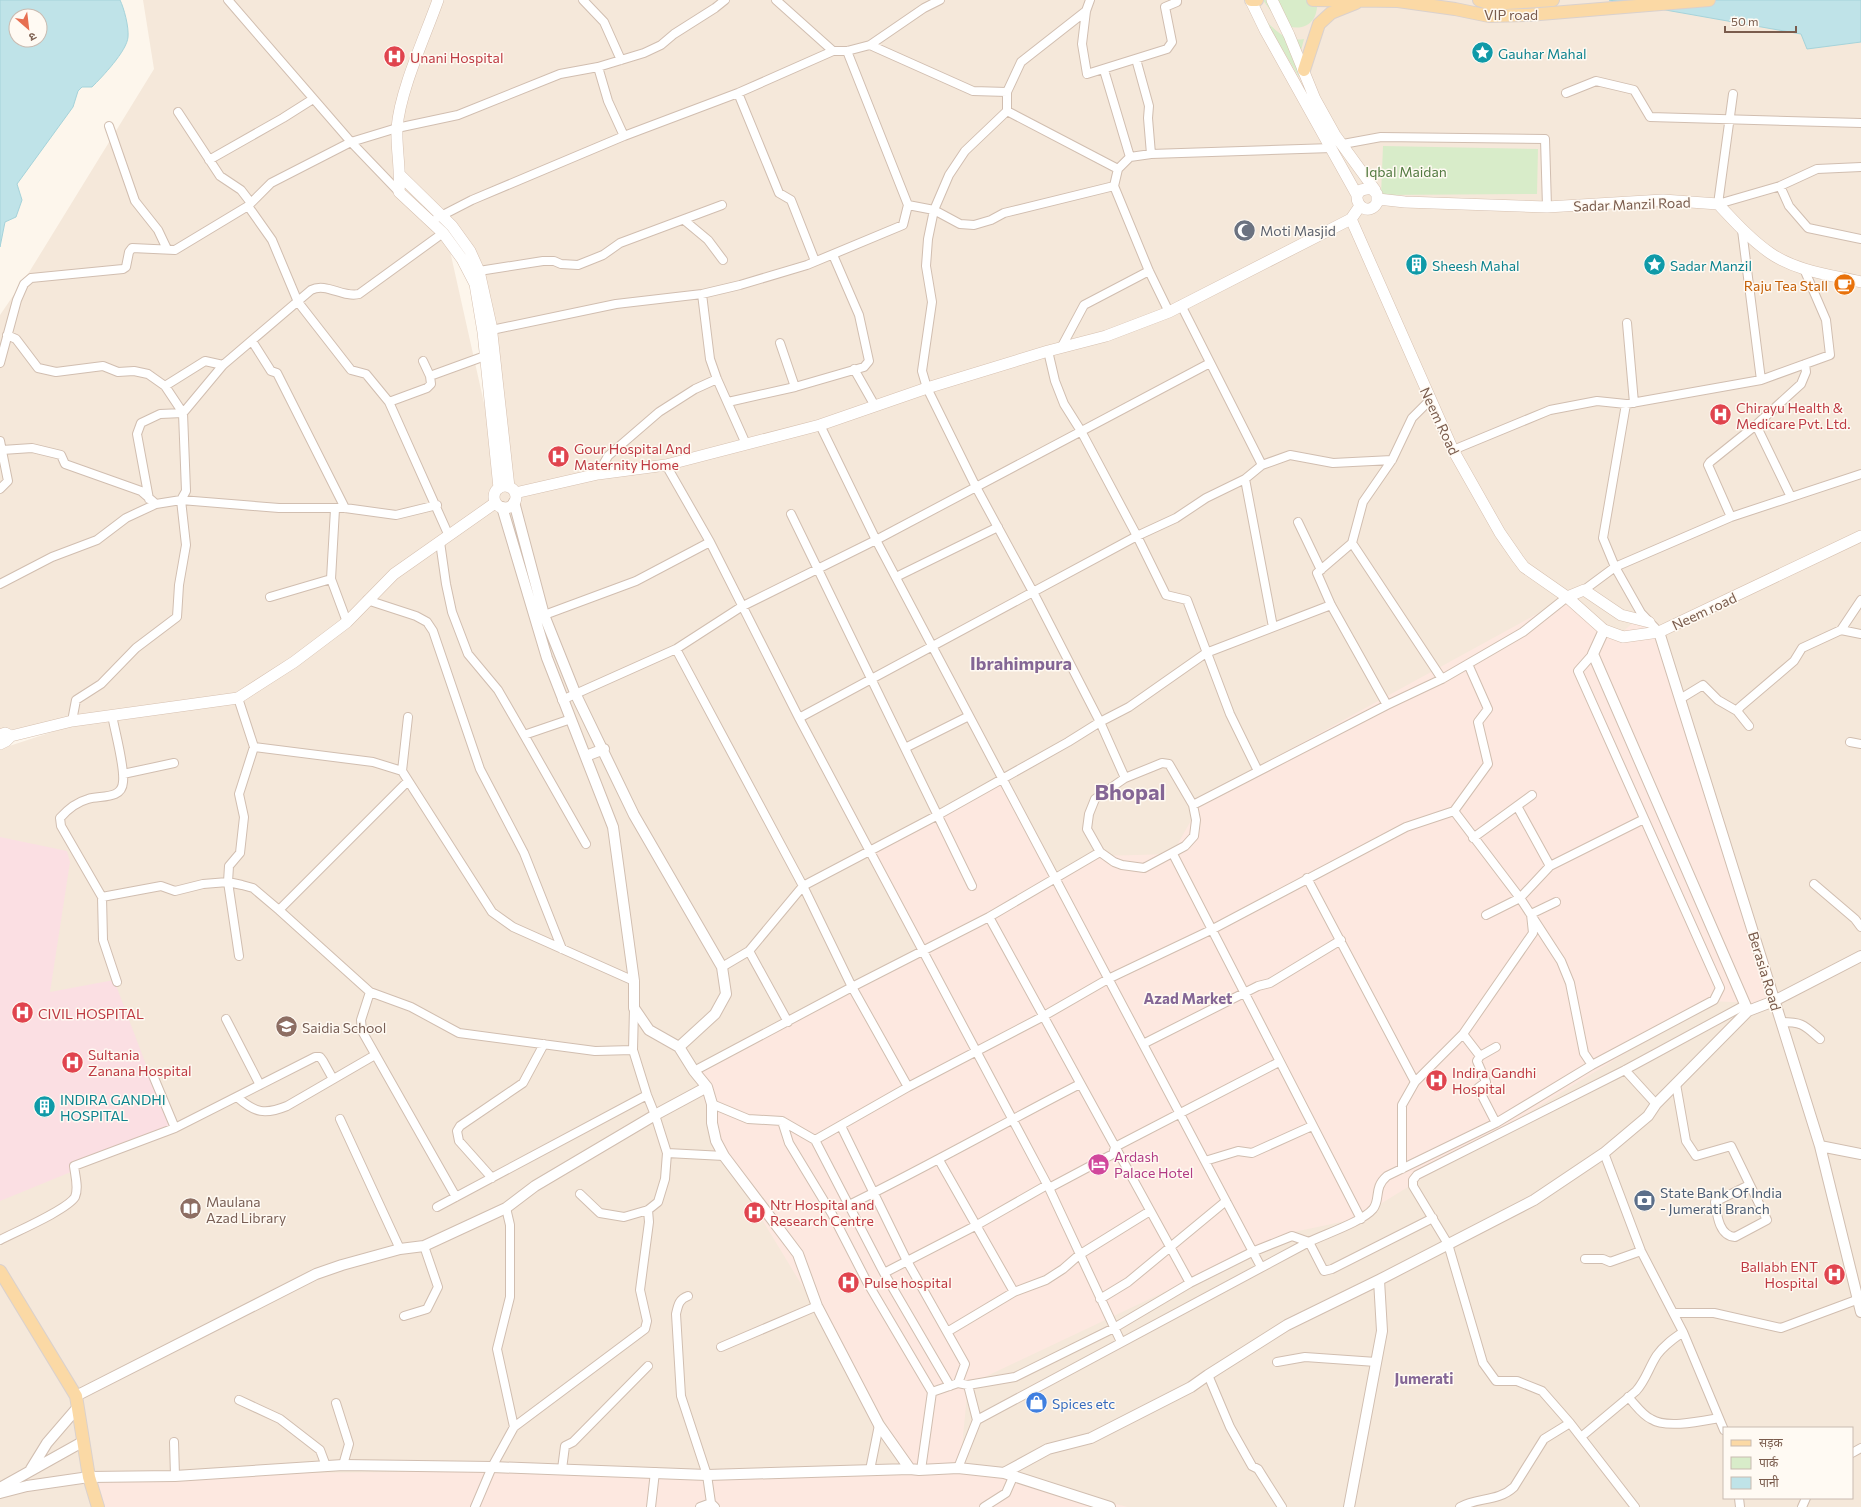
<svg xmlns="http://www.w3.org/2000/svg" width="1861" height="1507" viewBox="0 0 1861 1507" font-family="Commissioner,'Noto Sans Devanagari',sans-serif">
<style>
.residential{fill:#f5e8da;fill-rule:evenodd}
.commercial{fill:#fde8e0}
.medical{fill:#fbdfe3}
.green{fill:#d8ecc9}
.water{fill:#bfe3e8;stroke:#a5d3da;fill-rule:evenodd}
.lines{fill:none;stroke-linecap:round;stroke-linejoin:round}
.minor-casing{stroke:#d1beb0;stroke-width:10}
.tertiary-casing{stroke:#d1beb0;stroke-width:12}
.secondary-casing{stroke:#d6c0b0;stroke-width:12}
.primary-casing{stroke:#dad1cd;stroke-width:14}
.minor{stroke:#fff;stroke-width:8}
.tertiary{stroke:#fff;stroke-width:10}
.secondary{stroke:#fff;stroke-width:11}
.primary{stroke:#fbd9a5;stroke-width:12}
.labels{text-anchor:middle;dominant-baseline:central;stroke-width:3;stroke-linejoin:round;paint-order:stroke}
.street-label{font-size:14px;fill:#7a5c4d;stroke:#fffaf3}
.culture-label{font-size:14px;fill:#0d838f;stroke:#fffaf3;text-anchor:start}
.health-label{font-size:14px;fill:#be3a42;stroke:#fffaf3;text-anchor:start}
.park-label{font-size:14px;fill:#537a41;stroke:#fffaf3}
.worship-label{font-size:14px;fill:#5b616d;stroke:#fffaf3;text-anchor:start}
.food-label{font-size:14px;fill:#c56008;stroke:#fffaf3;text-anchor:end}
.education-label{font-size:14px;fill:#785e54;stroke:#fffaf3;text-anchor:start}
.hotel-label{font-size:14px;fill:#b23c85;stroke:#fffaf3;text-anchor:start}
.service-label{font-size:14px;fill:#4e5e75;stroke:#fffaf3;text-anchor:start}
.shop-label{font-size:14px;fill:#366cbe;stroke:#fffaf3;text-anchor:start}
.neighbourhood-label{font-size:15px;font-weight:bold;fill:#846695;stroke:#fffaf3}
.district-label{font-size:18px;font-weight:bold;fill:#846695;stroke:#fffaf3}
.town-label{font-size:22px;font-weight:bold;fill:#846695;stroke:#fffaf3}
</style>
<rect width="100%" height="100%" fill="#fdf6ec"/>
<!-- residential -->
<path class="residential" d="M143,0H1861V1507H0V749L95,718L0,731V315L28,274L154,69ZM446,233L478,285L503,488ZM1724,1428H1852V1498H1724Z"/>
<!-- commercial -->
<path class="commercial" d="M1566,598L1619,635L1643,614L1659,632L1775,1004L1710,1001L1369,1211L1360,1218L1289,1233L968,1385L960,1467L1128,1507H103L88,1475L912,1467L723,1155L694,1071L918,953L870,849L1003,780L1056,881L1100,856L1172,854L1205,796Z"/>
<!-- medical -->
<path class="medical" d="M0,837L67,851L70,862L50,992L114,980L171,1131L0,1201Z"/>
<!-- green -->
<path class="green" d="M1263,0H1318C1317,6 1317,13 1314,18C1307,30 1291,30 1281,22C1274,16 1268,7 1263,0Z
M1265,20C1276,31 1286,42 1304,39L1298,62L1299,77Z
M1383,146L1538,149L1537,194L1381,195Z"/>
<!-- water -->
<path class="water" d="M0,0H120C124,8 129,27 128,37C127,51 102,77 92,87H82L78,91L73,107L17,184L22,200L16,217L5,222L0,247ZM16,16H40V40H16Z
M1609,0H1861V42L1807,49L1801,34Z"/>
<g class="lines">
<defs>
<path id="minor" d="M228,0L351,142L399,192
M583,0L604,22L621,60
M776,0L833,51
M1090,0L1086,11L1082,44L1087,74L1167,49L1172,42L1165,7L1177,2V0
M1086,11L1021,62L1007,92V111L965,151L949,175L934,210L928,239L926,266L932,302L922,371L927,388L976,487L1033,592L1100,722L1125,778
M870,45L973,91L1007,92
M1136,59L1149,106L1148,118L1151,154
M598,67L608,101L624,136
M1104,70L1130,157
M738,93L779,193L791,200L815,261
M1566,93L1596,81L1634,90L1650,117L1861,123
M1733,94L1718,204L1780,186L1817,169L1861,167
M1007,111L1118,169
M178,112L220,176L241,190L251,203
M109,126L135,201L158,230L167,249
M1343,144L1381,137L1545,139L1547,207
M209,160L283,118L313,99
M1780,186L1789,206L1808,228L1861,239
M908,205L934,210L960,224L974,225L991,220L1004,213L1114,186
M248,206L272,240L298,302L351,370L366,374L389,402L449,536
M437,218L472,200L624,136L738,93L833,51H847L870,45L924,8L940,0
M684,220L708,240L723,260
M1742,230L1761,380
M479,271L543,261H554L561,264L578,265L603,255L620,243L722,205
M702,294L710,359L717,379L746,444
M1181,305L1262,465
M1169,312L1149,271L1114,186L1118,169L1130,157L1151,154L1332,148
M1627,323L1634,403
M487,331L616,304L702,294L740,285L807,265L903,225L908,205L847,51
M7,335L16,339L38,368L56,372L103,366L118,372L134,371L148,374L165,386L183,413L160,414L141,423L137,434L149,499
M252,341L271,371L277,373L345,508
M1061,348L1084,305L1149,271
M1048,351L1055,381L1064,404L1081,431L1137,536L1166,595L1187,600L1230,714L1258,771
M0,363L17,300L24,284L31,278L123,269L126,267L129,252L132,248L175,250L248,206L271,183L351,142L397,128L458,115L560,74L598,67L644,53L661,45L674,34L715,8L725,0
M854,369L875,406
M430,376L485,356
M165,386L205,361L223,365
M795,387L864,367L869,361L859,315L833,255
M389,402L427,388L431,384L430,376L423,361
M728,402L795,387L780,343
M1626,404L1603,538L1615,567L1641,613L1659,632
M820,425L876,540L1261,1267
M1756,425L1791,497
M0,441L8,481L0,489
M2,450L32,448L61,455L65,464L141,491L156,504L181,500L279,508H345L396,515L437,505
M1453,450L1550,410L1597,401L1626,404L1761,380L1830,355L1826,320L1804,269
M666,465L710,542L799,718L1049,1188L1121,1342
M598,474L608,456L659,412L695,389L717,379
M335,509L331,579L347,622
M791,514L972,886
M1731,517L1708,465L1710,462L1756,425L1801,384L1806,372L1805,364
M1298,522L1321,570
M440,542L446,584L452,612L468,654L498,690L524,735L571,719
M1352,543L1442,679
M896,577L998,527
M0,584L52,557L97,540L126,518L156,504
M1584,590L1615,567L1731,517L1861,474
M270,597L331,579
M367,600L416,616L427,622L433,631L480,769L524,853L562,949
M539,617L636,581L710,542
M1273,627L1245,479L1262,465L1290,455L1333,463L1392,460
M1841,630L1861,634
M676,649L803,886L852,987L908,1087
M238,698L254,747L373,762L402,771L492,912L513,927L634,981
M1680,699L1703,685L1718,700L1737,711
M562,700L676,649L741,607L876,540L1210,363
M1387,705L1331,605L1317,573L1352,543L1363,502L1392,460L1412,418L1430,400
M112,715C115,732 125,767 123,782C122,800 100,795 88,799C77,802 67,810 60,818L61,826L102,897L103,940L117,982
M799,718L1137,536L1176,518L1206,498L1245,479
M72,721L76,700L101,684L136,648L177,617L179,585L186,545L181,500L186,491L183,413L223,365L311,290C326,282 343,298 359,294L443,233
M1749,726L1737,711L1740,707L1794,661L1802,648L1841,630L1861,600
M524,735L586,844
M1850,742L1861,744
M905,748L969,716
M1162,763L1169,764L1193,805L1196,820L1194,836L1185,846L1144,868L1122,865L1114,862L1100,852L1087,829L1089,814L1095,799L1125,778Z
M402,771L408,717
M123,774L174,763
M1193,805L1387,705L1442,679L1523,632L1567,597
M1517,806L1550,866
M1454,811L1520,898L1561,961L1570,983L1584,1053L1592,1065
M1473,838L1532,795
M1173,854L1361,1219
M1307,878L1415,1082
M1814,884L1855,919L1861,927
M102,897L161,886L175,891L203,884L228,882L242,885L253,888L279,910L370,992L411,1007L459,1033L595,1051L633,1050
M279,910L408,781
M1486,915L1520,898L1550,866L1644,819
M989,917L1190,1283
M749,951L788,1022
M239,956L228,882L229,866L240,853L244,817L239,794L254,747
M722,967L749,951L803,886L938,815L1068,742L1100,722L1129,707L1206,653L1331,605
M370,992L361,1020L362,1031L456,1197
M226,1019L260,1085
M1781,1022C1803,1022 1804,1025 1820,1039
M1463,1034L1480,1056L1477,1061L1486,1082L1478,1088L1496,1123
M1143,1044L1258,986L1270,983L1341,940
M1480,1056L1496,1047
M1625,1070L1656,1104
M694,1071L852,987L989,917L1100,852
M152,1073L175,1128
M1676,1084L1686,1141L1696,1156L1731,1146L1767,1220L1735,1237C1719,1236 1717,1215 1715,1202L1749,1185
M237,1097C255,1113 265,1115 287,1106L375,1055
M712,1104L748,1119L782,1121L815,1140L884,1273L950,1386
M340,1119L400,1249
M782,1121L789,1143L832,1214L867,1282L932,1392L921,1470
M841,1126L907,1261L965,1364L958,1383
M815,1140L908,1087L1042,1017L1108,979L1211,930L1406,827L1454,811L1488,764L1478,722L1488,709L1468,664
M667,1153L724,1156
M1604,1153L1641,1251L1683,1332L1724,1430
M939,1160L1014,1292
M1205,1161L1238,1151L1252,1153L1312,1126
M1402,1169V1105L1415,1082L1463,1034L1533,933L1531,914L1556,902
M492,1178L459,1141L457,1131L460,1126L523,1083L544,1044
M1049,1188L1113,1154L1115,1147L1279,1062
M580,1194L600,1213L624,1217L648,1210L658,1202L665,1179L667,1153L655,1115L647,1095L633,1050L634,1008
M849,1205C927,1167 1002,1124 1080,1084
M437,1207L647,1095
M506,1208L510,1225V1297L497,1349L514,1427
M0,1240C15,1232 67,1210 75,1197C79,1188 75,1175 74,1166L175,1128L315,1057H320L323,1061L333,1079
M1585,1259H1603L1610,1262L1641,1251
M884,1273L977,1225L1047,1185
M688,1296C679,1299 678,1305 676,1314L681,1396L707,1475L711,1503L715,1507
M1100,1299L1128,1282L1226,1201
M1674,1313H1714L1781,1328L1859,1299
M404,1316L427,1309L438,1287L424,1246
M947,1332L1014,1292L1046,1280L1063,1269L1079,1255L1150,1211
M721,1347L817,1306
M1277,1362L1305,1357L1376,1362
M1208,1375L1230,1427L1252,1466L1258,1469L1282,1507
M968,1385L1015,1377L1114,1328L1190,1283L1252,1252L1292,1236L1309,1242L1324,1271L1332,1269L1433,1218
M932,1392L958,1383L968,1385L977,1420
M1628,1397C1635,1404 1642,1415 1651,1419C1666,1429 1702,1421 1719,1418
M239,1400L280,1419L320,1450L326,1466
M336,1403L349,1444L343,1465
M1581,1437L1636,1391C1646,1380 1649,1367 1657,1355C1664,1345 1673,1339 1683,1332
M174,1442L175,1476
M1852,1453L1861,1448
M958,1468L977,1420L1309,1242C1325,1234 1362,1222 1373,1209C1381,1199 1373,1188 1387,1176L1496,1123L1592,1065L1714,1000L1720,988L1578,671L1593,654
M562,1469L565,1446L573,1442L648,1366
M870,1470L879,1425
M1739,1498L1740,1507
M475,1507L492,1467L514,1427L645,1329L647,1321L640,1290L649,1222L648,1210
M651,1507L655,1472
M700,1507L711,1503
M984,1507L1006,1493L1013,1477
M1460,1507C1478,1497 1498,1502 1514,1487L1544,1439L1570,1423
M1635,1507L1570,1423L1542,1391L1517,1381H1496L1483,1363L1448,1244L1413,1186V1180L1417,1175L1625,1070L1745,1005
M1802,1507L1806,1498"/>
<path id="tertiary" d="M514,502L544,615L576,695L634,815L722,967L726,994L715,1014L679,1047
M502,507L547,658L613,827L634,981V1008L649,1030L679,1047L694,1071L707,1087L712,1104V1123L716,1141L724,1156L798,1254L817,1306L879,1425L910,1469
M1604,630L1593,654L1748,1011
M1659,632L1820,1146L1861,1312
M586,756L604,749
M1820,1146L1861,1154
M76,1396L316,1274L342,1265L400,1249L424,1246L506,1208L535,1186L655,1115L707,1087
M31,1469L47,1443L78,1407
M1004,1473L1048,1449L1091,1438L1191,1387L1208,1375L1287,1325L1379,1280L1534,1200L1604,1153L1648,1116L1656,1104L1748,1011L1774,1001L1861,956
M0,1488L84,1441
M0,1493L27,1486L89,1477L175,1476L343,1465L492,1467L707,1475L910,1469L919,1470L958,1468L1004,1473L1110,1507
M1349,1507L1382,1331L1379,1280"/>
<path id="secondary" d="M438,0C425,37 400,90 397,128C396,149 401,170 399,192L443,233L462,259L475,284L483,332L499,488
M1272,0L1289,35L1315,99L1335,135L1375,190
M1251,1L1265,30L1357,195C1356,208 1370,215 1377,203V194L1371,188L1361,190L1357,195
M401,176L452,226L470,251L479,271L491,325L509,487
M1378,199L1405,202L1547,207L1663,200L1718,204C1734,221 1750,239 1770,253C1796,271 1831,275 1861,282
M1351,219L1453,450L1500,533L1518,559L1524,567L1567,597L1604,630L1623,637L1659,632L1861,536
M494 497a11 11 0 1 1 22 0a11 11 0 1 1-22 0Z
M515,493L598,474L666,465L820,425L927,388L1048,351L1106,336L1169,312L1351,219L1360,206
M1567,597L1584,590L1621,615L1649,622
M0,735L5,733L11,736L72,721L238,698L294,662L347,622L394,574L495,503
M0,744L6,741L11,736"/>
<path id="primary" d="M1251,0H1257
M1313,0L1398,1L1455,9L1489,16L1528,15L1709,0
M1479,0L1491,4L1553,0
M1304,70L1319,24L1331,13L1356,3
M0,1271L76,1396L89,1477L98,1507"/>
</defs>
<!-- minor casing -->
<use href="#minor" class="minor-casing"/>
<!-- tertiary casing -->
<use href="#tertiary" class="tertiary-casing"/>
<!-- secondary casing -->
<use href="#secondary" class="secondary-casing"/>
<!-- primary casing -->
<use href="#primary" class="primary-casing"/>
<!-- minor -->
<use href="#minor" class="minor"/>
<!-- tertiary -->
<use href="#tertiary" class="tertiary"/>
<!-- secondary -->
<use href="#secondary" class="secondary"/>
<!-- primary -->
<use href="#primary" class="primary"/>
</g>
<!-- icons -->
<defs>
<symbol id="sight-disc" viewBox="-11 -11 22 22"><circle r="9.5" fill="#0f9aa8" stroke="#fffaf3"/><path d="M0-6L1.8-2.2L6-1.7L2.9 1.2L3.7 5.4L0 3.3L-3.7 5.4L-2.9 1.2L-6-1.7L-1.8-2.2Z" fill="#fff"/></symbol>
<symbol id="hospital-disc" viewBox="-11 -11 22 22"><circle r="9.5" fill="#e0444e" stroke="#fffaf3"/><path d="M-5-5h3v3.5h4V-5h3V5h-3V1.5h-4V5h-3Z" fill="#fff"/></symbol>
<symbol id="mosque-disc" viewBox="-11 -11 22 22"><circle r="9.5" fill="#6b7280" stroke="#fffaf3"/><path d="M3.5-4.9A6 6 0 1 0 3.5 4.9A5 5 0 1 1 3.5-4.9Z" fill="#fff"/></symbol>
<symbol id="building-disc" viewBox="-11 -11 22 22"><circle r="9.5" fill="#0f9aa8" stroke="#fffaf3"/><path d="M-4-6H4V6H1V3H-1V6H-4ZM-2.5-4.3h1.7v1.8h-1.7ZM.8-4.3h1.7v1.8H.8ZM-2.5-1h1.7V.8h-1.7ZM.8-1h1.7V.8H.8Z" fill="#fff"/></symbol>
<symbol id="cafe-disc" viewBox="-11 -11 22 22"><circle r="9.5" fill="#e8710a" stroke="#fffaf3"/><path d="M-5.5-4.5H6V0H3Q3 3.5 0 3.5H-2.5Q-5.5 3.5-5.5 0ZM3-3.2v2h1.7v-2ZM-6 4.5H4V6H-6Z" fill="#fff"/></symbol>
<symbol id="school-disc" viewBox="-11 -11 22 22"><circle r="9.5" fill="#8d6e63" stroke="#fffaf3"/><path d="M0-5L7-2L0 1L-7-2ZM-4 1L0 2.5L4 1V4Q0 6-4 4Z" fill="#fff"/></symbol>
<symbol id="hotel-disc" viewBox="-11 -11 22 22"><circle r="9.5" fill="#d1479c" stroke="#fffaf3"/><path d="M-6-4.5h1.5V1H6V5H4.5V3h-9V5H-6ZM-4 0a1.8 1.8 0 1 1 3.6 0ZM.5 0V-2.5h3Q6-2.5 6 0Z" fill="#fff"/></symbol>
<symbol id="bank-disc" viewBox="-11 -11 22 22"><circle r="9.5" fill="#5c6f8a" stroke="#fffaf3"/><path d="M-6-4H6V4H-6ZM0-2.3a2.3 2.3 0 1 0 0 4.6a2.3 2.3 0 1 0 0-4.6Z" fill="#fff"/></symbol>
<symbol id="library-disc" viewBox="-11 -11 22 22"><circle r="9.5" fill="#8d6e63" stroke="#fffaf3"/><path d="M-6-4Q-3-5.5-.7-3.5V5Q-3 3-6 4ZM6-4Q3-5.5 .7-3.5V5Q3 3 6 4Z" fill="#fff"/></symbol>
<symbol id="shop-disc" viewBox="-11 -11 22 22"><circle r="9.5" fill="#3f7fe0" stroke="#fffaf3"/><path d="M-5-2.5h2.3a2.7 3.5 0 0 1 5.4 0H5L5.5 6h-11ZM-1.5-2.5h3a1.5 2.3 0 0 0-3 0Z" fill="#fff"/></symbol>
</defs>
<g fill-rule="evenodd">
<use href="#sight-disc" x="1470" y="40" width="25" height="25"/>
<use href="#hospital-disc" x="382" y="44" width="25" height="25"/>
<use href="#mosque-disc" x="1232" y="218" width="25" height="25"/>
<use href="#building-disc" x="1404" y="252" width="25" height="25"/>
<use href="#sight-disc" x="1642" y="252" width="25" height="25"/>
<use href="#cafe-disc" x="1832" y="272" width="25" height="25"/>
<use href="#hospital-disc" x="1708" y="402" width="25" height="25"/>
<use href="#hospital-disc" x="546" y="444" width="25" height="25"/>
<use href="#hospital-disc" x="10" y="1000" width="25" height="25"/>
<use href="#school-disc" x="274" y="1014" width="25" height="25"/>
<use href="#hospital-disc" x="60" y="1050" width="25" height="25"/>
<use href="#hospital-disc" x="1424" y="1068" width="25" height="25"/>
<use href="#building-disc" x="32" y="1094" width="25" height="25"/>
<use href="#hotel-disc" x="1086" y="1152" width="25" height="25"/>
<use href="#bank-disc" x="1632" y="1188" width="25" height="25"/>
<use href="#library-disc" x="178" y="1196" width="25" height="25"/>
<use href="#hospital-disc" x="742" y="1200" width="25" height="25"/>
<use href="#hospital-disc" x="1822" y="1262" width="25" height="25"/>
<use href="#hospital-disc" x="836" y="1270" width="25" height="25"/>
<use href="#shop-disc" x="1024" y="1390" width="25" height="25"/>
</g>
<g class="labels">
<!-- street labels -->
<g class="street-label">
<text x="1511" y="14">VIP road</text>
<text transform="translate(1632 204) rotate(-2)">Sadar Manzil Road</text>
<text transform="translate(1440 421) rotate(65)">Neem Road</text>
<text transform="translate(1704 611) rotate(-25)">Neem road</text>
<text transform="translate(1765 971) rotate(73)">Berasia Road</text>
</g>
<!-- culture labels -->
<g class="culture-label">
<text x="1498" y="53">Gauhar Mahal</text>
<text x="1432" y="265">Sheesh Mahal</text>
<text x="1670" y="265">Sadar Manzil</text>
<text x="60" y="1099">INDIRA GANDHI<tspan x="60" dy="16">HOSPITAL</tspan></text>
</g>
<!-- health labels -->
<g class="health-label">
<text x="410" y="57">Unani Hospital</text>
<text x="1736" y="407">Chirayu Health &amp;<tspan x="1736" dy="16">Medicare Pvt. Ltd.</tspan></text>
<text x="574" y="448">Gour Hospital And<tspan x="574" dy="16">Maternity Home</tspan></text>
<text x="38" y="1013">CIVIL HOSPITAL</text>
<text x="88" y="1054">Sultania<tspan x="88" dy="16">Zanana Hospital</tspan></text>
<text x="1452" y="1072">Indira Gandhi<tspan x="1452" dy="16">Hospital</tspan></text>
<text x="770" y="1204">Ntr Hospital and<tspan x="770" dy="16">Research Centre</tspan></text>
<text x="1818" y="1266" text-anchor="end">Ballabh ENT<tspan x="1818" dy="16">Hospital</tspan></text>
<text x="864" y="1282">Pulse hospital</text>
</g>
<!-- park labels -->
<g class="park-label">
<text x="1406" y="171">Iqbal Maidan</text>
</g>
<!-- worship labels -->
<g class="worship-label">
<text x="1260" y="230">Moti Masjid</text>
</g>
<!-- food labels -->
<g class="food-label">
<text x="1828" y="285">Raju Tea Stall</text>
</g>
<!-- education labels -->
<g class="education-label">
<text x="302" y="1027">Saidia School</text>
<text x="206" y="1201">Maulana<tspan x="206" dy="16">Azad Library</tspan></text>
</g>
<!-- hotel labels -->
<g class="hotel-label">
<text x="1114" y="1156">Ardash<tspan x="1114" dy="16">Palace Hotel</tspan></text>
</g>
<!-- service labels -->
<g class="service-label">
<text x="1660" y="1192">State Bank Of India<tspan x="1660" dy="16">- Jumerati Branch</tspan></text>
</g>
<!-- shop labels -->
<g class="shop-label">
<text x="1052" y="1403">Spices etc</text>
</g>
<!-- neighbourhood labels -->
<g class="neighbourhood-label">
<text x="1188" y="998">Azad Market</text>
<text x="1424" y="1378">Jumerati</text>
</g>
<!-- district labels -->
<g class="district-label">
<text x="1021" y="663">Ibrahimpura</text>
</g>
<!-- town labels -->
<g class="town-label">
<text x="1130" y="791">Bhopal</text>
</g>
</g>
<!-- legend -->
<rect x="1723" y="1427" width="130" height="72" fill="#fffaf3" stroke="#cabbb1"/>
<rect x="1731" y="1440" width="20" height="6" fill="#fbd9a5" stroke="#cabbb1"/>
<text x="1759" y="1447" font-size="12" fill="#7a5c4d">सड़क</text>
<rect x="1731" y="1457" width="20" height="12" fill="#d8ecc9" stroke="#cabbb1"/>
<text x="1759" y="1467" font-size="12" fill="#7a5c4d">पार्क</text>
<rect x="1731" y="1477" width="20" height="12" fill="#bfe3e8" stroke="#cabbb1"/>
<text x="1759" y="1487" font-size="12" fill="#7a5c4d">पानी</text>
<!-- north arrow -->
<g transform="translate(28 28) rotate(152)"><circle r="19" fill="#fffaf3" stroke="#cabbb1"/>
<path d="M0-3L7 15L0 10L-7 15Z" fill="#e76f51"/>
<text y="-6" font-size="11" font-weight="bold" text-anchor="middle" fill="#7a5c4d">उ</text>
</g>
<!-- scale -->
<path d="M1725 26v6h71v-6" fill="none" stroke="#7a5c4d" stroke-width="2"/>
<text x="1731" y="26" font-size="12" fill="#7a5c4d" stroke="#fffaf3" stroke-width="3" paint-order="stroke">50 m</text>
</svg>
